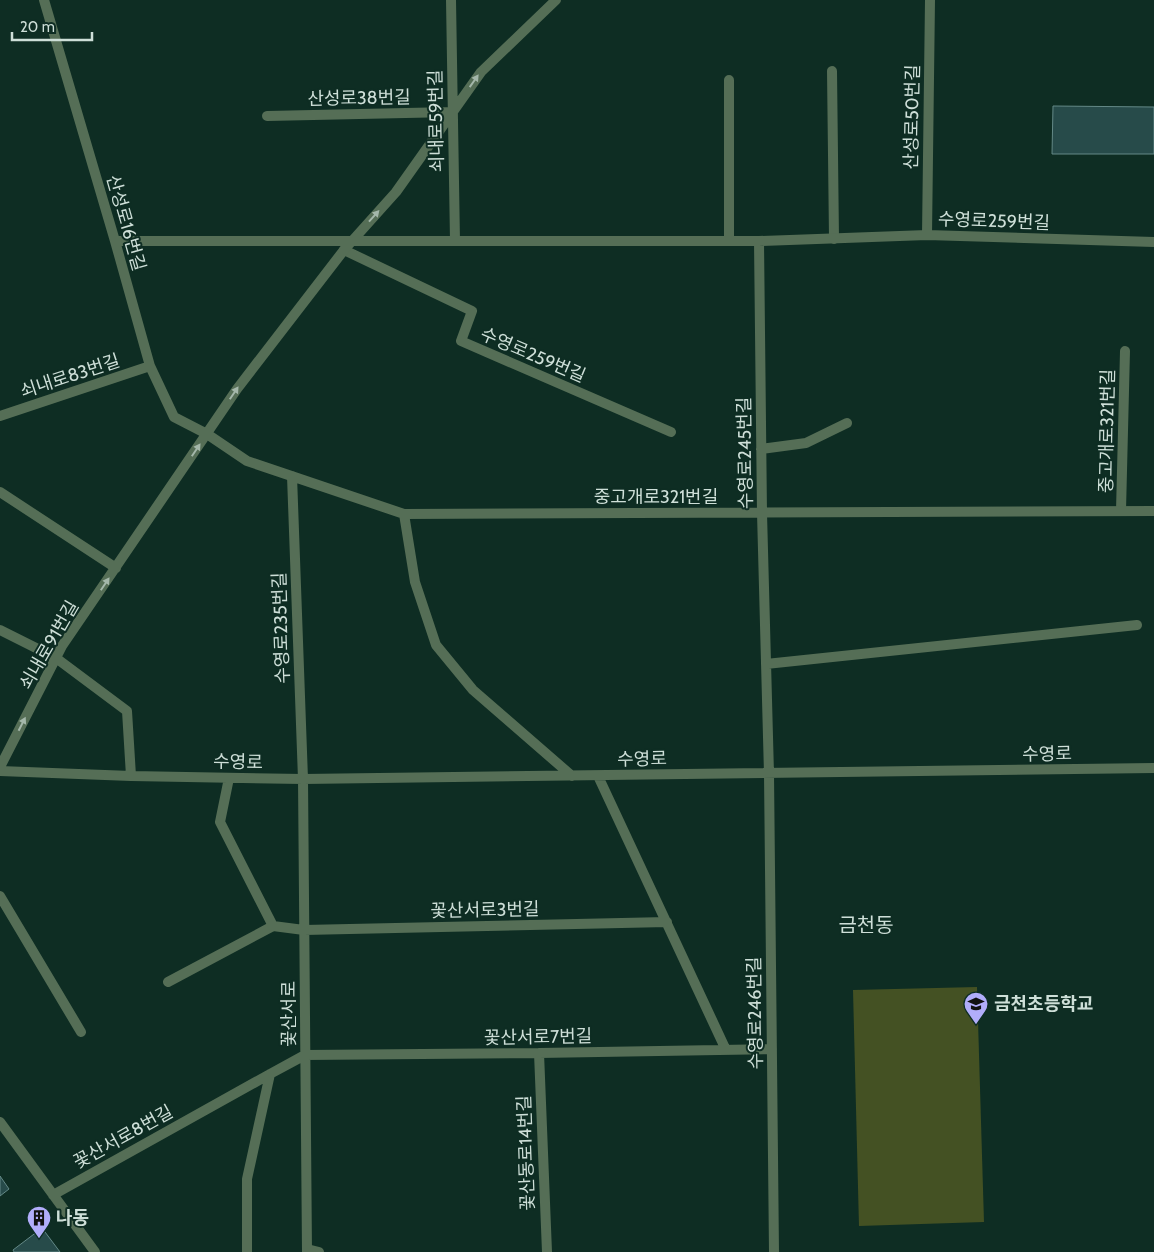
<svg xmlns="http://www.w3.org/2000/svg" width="1154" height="1252" viewBox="0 0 1154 1252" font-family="Cabin,'Noto Sans KR',sans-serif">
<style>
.green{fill:#445123}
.building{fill:#274b4a;stroke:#648987}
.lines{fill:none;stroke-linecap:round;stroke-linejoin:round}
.lane{stroke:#556e56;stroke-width:10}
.street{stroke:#556e56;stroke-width:10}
.oneway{fill:#a4b7aa}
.labels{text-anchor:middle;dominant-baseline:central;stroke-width:4;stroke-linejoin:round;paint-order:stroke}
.street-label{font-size:18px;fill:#cedfd8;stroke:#0e2d23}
.poi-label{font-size:18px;font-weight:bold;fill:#cedfd8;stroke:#0e2d23;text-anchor:start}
.quarter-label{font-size:20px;fill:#cedfd8;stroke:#0e2d23}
</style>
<rect width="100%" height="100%" fill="#0e2d23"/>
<!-- green -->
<path class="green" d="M977,987L984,1222L859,1226L853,990Z"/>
<!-- building -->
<path class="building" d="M1053,106L1154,107V154H1052Z
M0,1176L9,1189L0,1196Z
M42,1228L60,1252H14L13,1250Z"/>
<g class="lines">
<!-- lane -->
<path class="lane" d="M832,71L834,239
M729,241V80
M344,250L472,311L461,341L671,432
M1121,511L1125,351
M0,896L81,1032
M168,982L273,926"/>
<!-- street -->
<path class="street" d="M44,0L115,241L150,366L174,417L207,434L247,461L404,514L1154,511
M451,0L455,241
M267,116L452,112
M927,235L930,0
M115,241H759L927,235L1154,242
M759,241L762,513L769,774L774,1252
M0,416L150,366
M761,449L806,443L847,423
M292,476L303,779L307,1252
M0,492L116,568
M404,514L415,582L436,645L473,690L572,776
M0,630L56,658L127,711L131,776
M766,664L1137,625
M0,767L62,646L237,389L344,250L396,192L481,72L556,0
M0,771L131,776L303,779L1154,768
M598,776L726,1050
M229,778L220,822L273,926L304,930L667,922
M539,1053L547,1252
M0,1122L95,1252
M53,1195L270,1074L305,1055L539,1053L772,1049
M307,1249L319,1252
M247,1252V1179L270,1074"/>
</g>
<!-- one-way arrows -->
<defs><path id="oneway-solid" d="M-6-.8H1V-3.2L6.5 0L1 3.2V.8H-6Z" transform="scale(1.25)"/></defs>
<g class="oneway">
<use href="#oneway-solid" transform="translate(474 81) rotate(-55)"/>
<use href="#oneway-solid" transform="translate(374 216) rotate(-48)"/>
<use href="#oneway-solid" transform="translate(234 393) rotate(-56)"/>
<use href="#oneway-solid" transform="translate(196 450) rotate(-56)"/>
<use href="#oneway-solid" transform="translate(105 584) rotate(-56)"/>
<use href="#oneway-solid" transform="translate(22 724) rotate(-63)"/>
</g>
<!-- icons -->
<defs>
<symbol id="school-pin" viewBox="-11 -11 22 30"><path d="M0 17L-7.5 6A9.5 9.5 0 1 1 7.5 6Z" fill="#b1adfa" stroke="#0e2d23"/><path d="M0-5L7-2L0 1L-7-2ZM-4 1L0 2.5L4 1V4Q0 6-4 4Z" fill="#111"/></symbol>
<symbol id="building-pin" viewBox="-11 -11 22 30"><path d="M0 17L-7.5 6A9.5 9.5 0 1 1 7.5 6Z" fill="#b1adfa" stroke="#0e2d23"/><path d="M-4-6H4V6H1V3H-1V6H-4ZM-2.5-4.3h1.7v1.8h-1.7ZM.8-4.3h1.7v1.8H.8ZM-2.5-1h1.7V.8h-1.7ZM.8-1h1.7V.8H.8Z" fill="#111"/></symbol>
</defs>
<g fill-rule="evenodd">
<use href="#school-pin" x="962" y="990" width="28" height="38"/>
<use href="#building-pin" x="25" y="1204" width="28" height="38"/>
</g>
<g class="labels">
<!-- street labels -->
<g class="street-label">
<text transform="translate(359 98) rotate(-1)">산성로38번길</text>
<text transform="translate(912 117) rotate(-89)">산성로50번길</text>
<text transform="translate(436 121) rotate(-91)">쇠내로59번길</text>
<text transform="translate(994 221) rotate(2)">수영로259번길</text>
<text transform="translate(126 223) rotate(74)">산성로16번길</text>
<text transform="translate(533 355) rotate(23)">수영로259번길</text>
<text transform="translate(70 376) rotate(-18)">쇠내로83번길</text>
<text transform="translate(1107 431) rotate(-89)">중고개로321번길</text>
<text transform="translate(745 453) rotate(-91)">수영로245번길</text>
<text x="656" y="497">중고개로321번길</text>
<text transform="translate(281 628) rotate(-92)">수영로235번길</text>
<text transform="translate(49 645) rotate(-60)">쇠내로91번길</text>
<text transform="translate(1047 754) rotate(-1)">수영로</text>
<text transform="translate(642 759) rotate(-1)">수영로</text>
<text transform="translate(238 762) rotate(1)">수영로</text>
<text transform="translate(485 910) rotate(-1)">꽃산서로3번길</text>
<text transform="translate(755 1013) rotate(-91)">수영로246번길</text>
<text transform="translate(289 1014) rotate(-90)">꽃산서로</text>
<text transform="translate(538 1037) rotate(-1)">꽃산서로7번길</text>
<text transform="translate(123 1137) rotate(-29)">꽃산서로8번길</text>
<text transform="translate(526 1153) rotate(-92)">꽃산동로14번길</text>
</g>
<!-- poi labels -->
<g class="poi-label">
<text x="994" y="1004">금천초등학교</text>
<text x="56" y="1218">나동</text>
</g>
<!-- quarter labels -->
<g class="quarter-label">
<text x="866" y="925">금천동</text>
</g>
</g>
<!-- scale -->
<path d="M12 32v8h80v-8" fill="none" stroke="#cedfd8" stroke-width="2.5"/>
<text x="20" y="32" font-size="15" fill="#cedfd8" stroke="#0e2d23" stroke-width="4" paint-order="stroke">20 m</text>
</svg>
